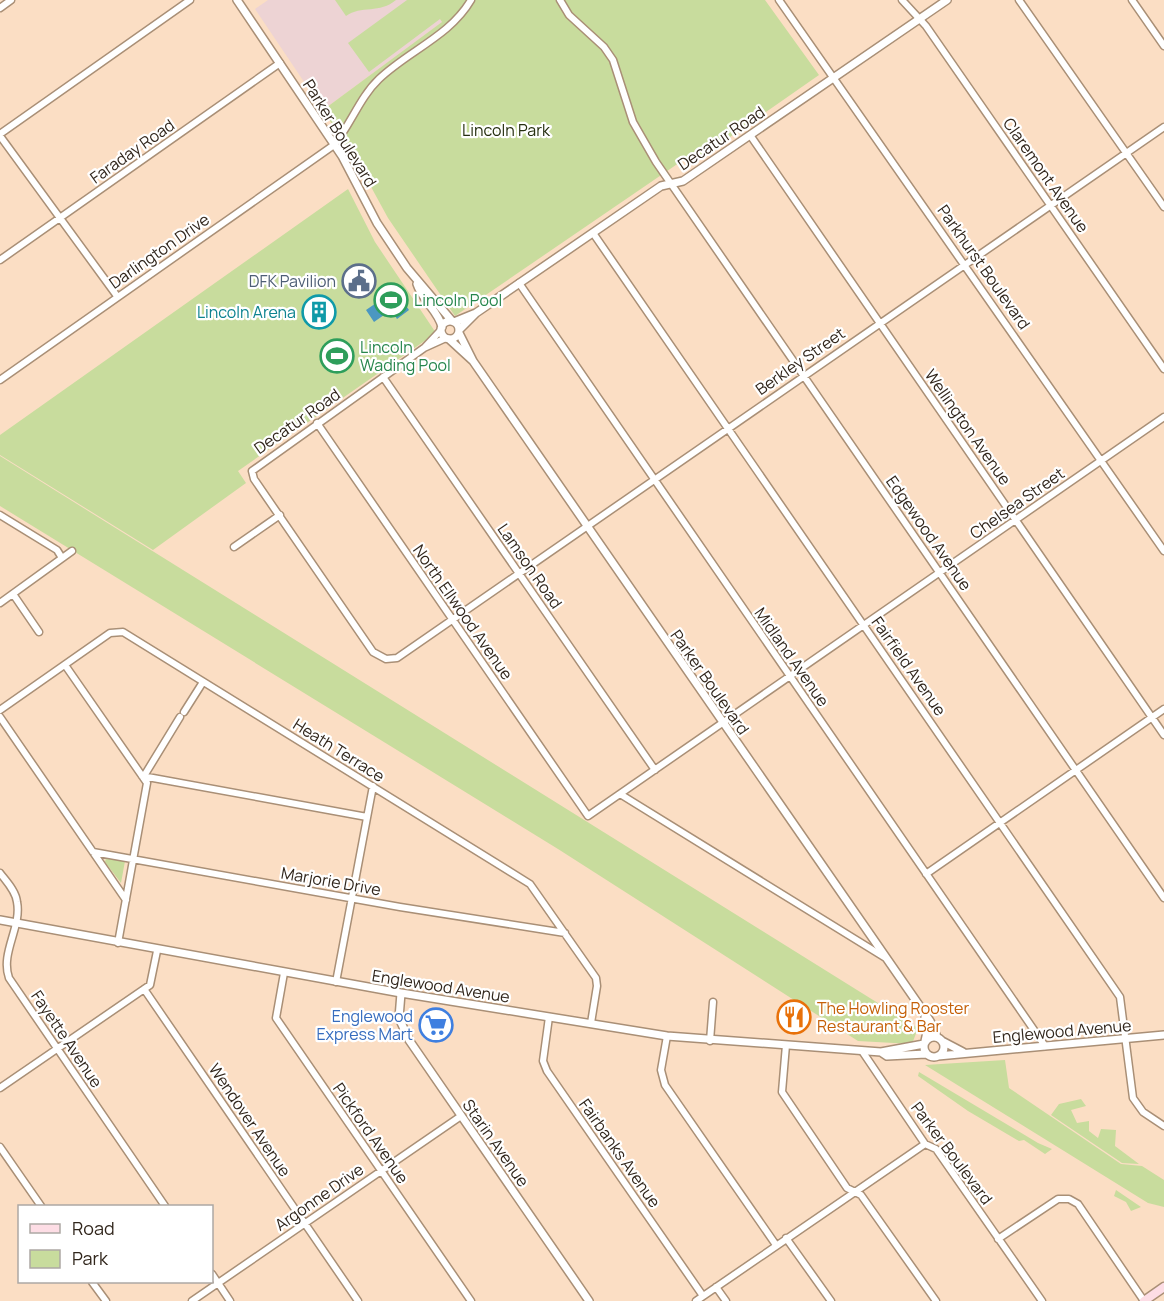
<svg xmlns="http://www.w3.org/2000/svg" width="1164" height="1301" viewBox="0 0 1164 1301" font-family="Manrope,sans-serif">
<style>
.education{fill:#edd3d4}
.green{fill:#c8dc9d}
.water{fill:#4b97c1}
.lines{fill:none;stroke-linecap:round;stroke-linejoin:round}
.minor-casing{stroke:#a98f76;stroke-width:9}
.tertiary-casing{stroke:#a98f76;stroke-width:10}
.secondary-casing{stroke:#a98f76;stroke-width:11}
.minor{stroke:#fff;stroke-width:6}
.tertiary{stroke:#fff;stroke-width:7}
.secondary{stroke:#fddde5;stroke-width:8}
.labels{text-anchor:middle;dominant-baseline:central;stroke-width:4.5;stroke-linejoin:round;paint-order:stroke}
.park-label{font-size:16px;fill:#262f10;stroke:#fff}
.street-label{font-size:16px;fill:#31261c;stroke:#fff}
.service-label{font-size:16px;fill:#4e5e75;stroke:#fff;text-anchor:end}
.leisure-label{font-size:16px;fill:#27864d;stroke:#fff;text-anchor:start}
.culture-label{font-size:16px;fill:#0d838f;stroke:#fff;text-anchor:end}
.food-label{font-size:16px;fill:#c56008;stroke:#fff;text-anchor:start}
.shop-label{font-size:16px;fill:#366cbe;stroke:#fff;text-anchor:end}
</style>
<rect width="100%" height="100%" fill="#fbdec4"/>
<!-- education -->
<path class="education" d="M268,0H426L442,22L323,110L255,9Z"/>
<!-- green -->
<path class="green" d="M335,0H396C380,14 361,5 346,16Z
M407,0H765L819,75L697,160L692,154L455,316L388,218L364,174L323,110L442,22L440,19L369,72L348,43Z
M348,189L375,242L436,333L238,471L246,483L153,550L0,455V435Z
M0,456L918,1028L912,1044L858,1041L558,849L0,506Z
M106,858L125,861L121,883L105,862Z
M1005,1060L1009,1088L1121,1164L1142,1166L1164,1180V1207L1148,1203L925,1065Z
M919,1072L1038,1143L1052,1149L1045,1154L1024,1140L1019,1141L968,1111L918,1076Z
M1081,1099L1086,1106L1071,1110L1077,1123L1089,1121V1131L1098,1138L1101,1129L1116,1130L1115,1146L1139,1164L1122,1163L1051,1115L1059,1104Z
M1116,1190L1141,1207L1131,1211L1126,1202L1114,1196Z"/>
<!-- water -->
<path class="water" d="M395,290L409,310L397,319L391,310L374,322L366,310Z
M347,345L352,352L342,364L328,371L321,361L332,352Z"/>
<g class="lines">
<defs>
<path id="minor" d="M560,0L569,15L604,47L613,60L633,122L656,162L1164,898
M779,0L1164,551
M902,0L926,26L1164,369
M1019,0L1164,207
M1132,0L1164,46
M0,8L11,0
M0,134L190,0
M750,135L1164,735
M0,136L117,296
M593,233L1120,997L1133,1098L1143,1112L1164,1126
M0,260L280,63
M519,283L1045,1046
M446,338L424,348L252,471L254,479L373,652L386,659L397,658L1164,127
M425,347L441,330
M383,377L655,770
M0,380L334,145C351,124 360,97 379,79C408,51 450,36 471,0
M317,423L588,816L1164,417
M0,515L57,550L62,558
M234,547L280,515
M13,594L39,632
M0,603L72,551
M65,665L147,783L118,943
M0,710L110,633L123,632L530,884L596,978L597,986L591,1023
M184,712L203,682
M0,717L126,900
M142,776L367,817
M144,776L180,717
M620,794L884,957
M93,852L400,907L565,933
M0,873C6,881 16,891 17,902C22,927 0,953 9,978L165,1206
M926,874L1164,709
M284,973L276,1018L471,1301
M336,982L373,786
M144,989L358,1301
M549,1017L543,1061L547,1071L703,1296
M667,1036L661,1070L665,1085L776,1245
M710,1041L713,1002
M786,1045L782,1092L847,1188L861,1195L936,1301
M862,1051L925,1144L936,1149L1042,1301
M0,1088L150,985L157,951
M0,1147L41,1206
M786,1238L831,1301
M998,1239L1058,1199H1069L1078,1204L1144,1301
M212,1274L230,1301
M92,1282L106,1301
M716,1287L726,1301
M192,1301L461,1116
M696,1301L925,1144"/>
<path id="tertiary" d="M237,0L342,156L377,223L407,268L452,321
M417,284C422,300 439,312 442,327
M441 330a9 9 0 1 1 18 0a9 9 0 1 1-18 0Z
M454,322L476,313L661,186L683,181L947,0
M459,330L476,313
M459,333L473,361L930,1021L937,1037
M449,339L473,361
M0,920L401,993L667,1036L881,1052L887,1056L926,1054
M401,993L399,1018L409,1040L589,1301
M924 1047a10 10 0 1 1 20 0a10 10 0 1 1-20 0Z
M925,1041L927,1032L925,1017
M942,1041L963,1052
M881,1052L924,1044
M938,1056L1164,1035"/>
<path id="secondary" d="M1144,1301L1164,1287"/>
</defs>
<!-- minor casing -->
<use href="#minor" class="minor-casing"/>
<!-- tertiary casing -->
<use href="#tertiary" class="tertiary-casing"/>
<!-- secondary casing -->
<use href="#secondary" class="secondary-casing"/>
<!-- minor -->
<use href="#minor" class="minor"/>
<!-- tertiary -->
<use href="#tertiary" class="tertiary"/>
<!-- secondary -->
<use href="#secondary" class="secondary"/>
</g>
<!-- icons -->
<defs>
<symbol id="civic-ring" viewBox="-11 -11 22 22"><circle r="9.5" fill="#fff" stroke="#5c6f8a" stroke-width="1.5"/><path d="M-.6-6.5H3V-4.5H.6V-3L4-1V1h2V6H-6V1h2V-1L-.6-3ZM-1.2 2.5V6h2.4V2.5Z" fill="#5c6f8a"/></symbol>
<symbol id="stadium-ring" viewBox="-11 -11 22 22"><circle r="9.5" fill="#fff" stroke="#2e9e5b" stroke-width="1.5"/><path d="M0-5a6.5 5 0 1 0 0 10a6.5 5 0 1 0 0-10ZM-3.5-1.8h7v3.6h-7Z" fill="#2e9e5b"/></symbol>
<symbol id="building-ring" viewBox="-11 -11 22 22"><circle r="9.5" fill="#fff" stroke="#0f9aa8" stroke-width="1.5"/><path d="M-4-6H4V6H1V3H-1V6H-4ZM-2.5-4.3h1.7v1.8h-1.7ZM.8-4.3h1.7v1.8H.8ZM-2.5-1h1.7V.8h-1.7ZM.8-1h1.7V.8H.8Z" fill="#0f9aa8"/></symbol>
<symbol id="restaurant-ring" viewBox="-11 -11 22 22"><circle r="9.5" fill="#fff" stroke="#e8710a" stroke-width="1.5"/><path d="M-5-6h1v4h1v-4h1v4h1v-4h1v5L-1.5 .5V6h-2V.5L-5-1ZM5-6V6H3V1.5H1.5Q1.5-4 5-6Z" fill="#e8710a"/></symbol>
<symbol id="supermarket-ring" viewBox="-11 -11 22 22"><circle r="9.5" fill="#fff" stroke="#3f7fe0" stroke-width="1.5"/><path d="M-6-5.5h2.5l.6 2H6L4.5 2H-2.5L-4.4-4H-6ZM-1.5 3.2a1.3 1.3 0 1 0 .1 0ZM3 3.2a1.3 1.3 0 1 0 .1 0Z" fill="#3f7fe0"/></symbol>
</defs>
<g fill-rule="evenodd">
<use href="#civic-ring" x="340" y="262" width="38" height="38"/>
<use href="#stadium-ring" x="372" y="281" width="38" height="38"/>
<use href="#building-ring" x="300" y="293" width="38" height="38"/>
<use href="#stadium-ring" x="318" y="337" width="38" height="38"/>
<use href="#restaurant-ring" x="775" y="998" width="38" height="38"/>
<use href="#supermarket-ring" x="417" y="1006" width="38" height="38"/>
</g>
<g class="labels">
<!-- park labels -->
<g class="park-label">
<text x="506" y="130">Lincoln Park</text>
</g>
<!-- street labels -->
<g class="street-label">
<text transform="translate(340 133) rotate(58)">Parker Boulevard</text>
<text transform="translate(721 138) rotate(-34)">Decatur Road</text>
<text transform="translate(132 151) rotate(-35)">Faraday Road</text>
<text transform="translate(1046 175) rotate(55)">Claremont Avenue</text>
<text transform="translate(159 251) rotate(-35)">Darlington Drive</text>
<text transform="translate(984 267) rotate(55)">Parkhurst Boulevard</text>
<text transform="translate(800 361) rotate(-35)">Berkley Street</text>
<text transform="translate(297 421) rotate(-35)">Decatur Road</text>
<text transform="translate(968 427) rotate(55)">Wellington Avenue</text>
<text transform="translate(1017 503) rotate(-35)">Chelsea Street</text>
<text transform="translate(929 533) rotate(55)">Edgewood Avenue</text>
<text transform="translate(530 566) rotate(55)">Lamson Road</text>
<text transform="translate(463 612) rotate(55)">North Ellwood Avenue</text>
<text transform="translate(792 657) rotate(55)">Midland Avenue</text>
<text transform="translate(909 666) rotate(55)">Fairfield Avenue</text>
<text transform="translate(710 682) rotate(55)">Parker Boulevard</text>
<text transform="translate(339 750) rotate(32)">Heath Terrace</text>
<text transform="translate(331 881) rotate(10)">Marjorie Drive</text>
<text transform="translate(441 986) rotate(9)">Englewood Avenue</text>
<text transform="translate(1062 1031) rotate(-5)">Englewood Avenue</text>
<text transform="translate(67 1039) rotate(56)">Fayette Avenue</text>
<text transform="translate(250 1120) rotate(56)">Wendover Avenue</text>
<text transform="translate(371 1133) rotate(55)">Pickford Avenue</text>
<text transform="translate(496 1143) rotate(55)">Starin Avenue</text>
<text transform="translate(620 1153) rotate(55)">Fairbanks Avenue</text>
<text transform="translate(952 1153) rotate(53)">Parker Boulevard</text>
<text transform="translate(319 1197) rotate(-35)">Argonne Drive</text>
</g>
<!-- service labels -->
<g class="service-label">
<text x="336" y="281">DFK Pavilion</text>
</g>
<!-- leisure labels -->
<g class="leisure-label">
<text x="414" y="300">Lincoln Pool</text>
<text x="360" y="347">Lincoln<tspan x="360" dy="18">Wading Pool</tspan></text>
</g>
<!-- culture labels -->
<g class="culture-label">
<text x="296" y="312">Lincoln Arena</text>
</g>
<!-- food labels -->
<g class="food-label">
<text x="817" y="1008">The Howling Rooster<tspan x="817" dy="18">Restaurant &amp; Bar</tspan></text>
</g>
<!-- shop labels -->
<g class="shop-label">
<text x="413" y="1016">Englewood<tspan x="413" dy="18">Express Mart</tspan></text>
</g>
</g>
<!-- legend -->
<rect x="18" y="1205" width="195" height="78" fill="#ffffff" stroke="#ada8a4" stroke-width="1.5"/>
<rect x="30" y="1224" width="30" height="9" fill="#fddde5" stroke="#ada8a4" stroke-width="1.5"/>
<text x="72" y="1235" font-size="18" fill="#31261c">Road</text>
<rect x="30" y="1250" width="30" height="18" fill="#c8dc9d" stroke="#ada8a4" stroke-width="1.5"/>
<text x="72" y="1265" font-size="18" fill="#31261c">Park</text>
</svg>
